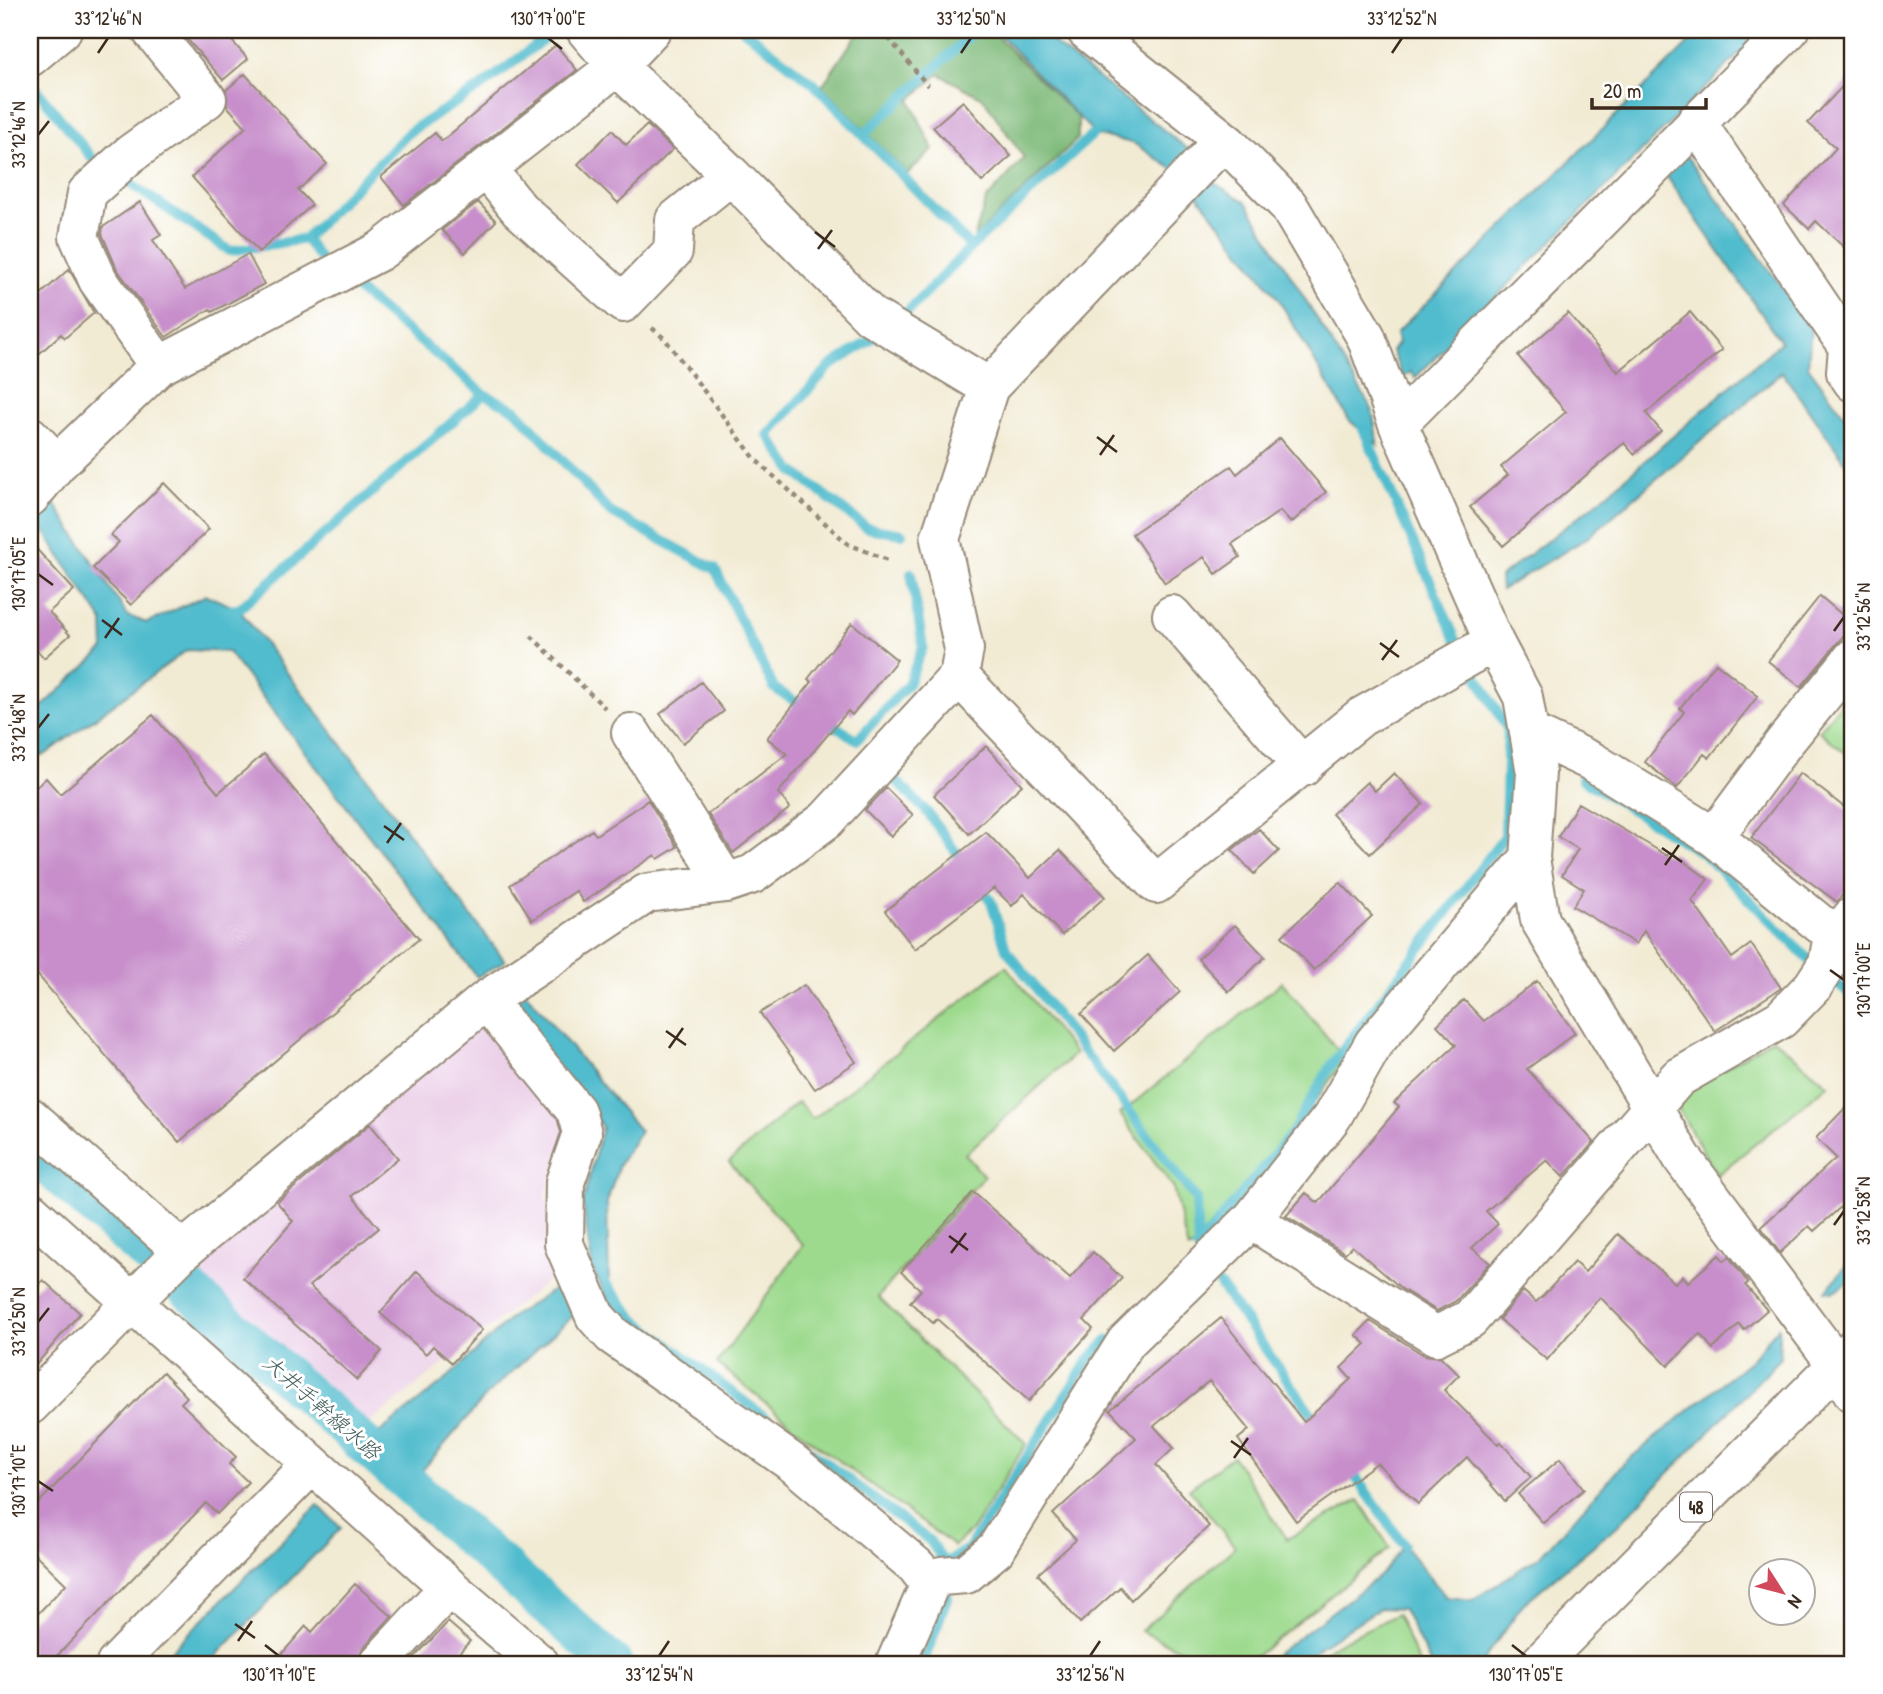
<svg xmlns="http://www.w3.org/2000/svg" width="1883" height="1694" viewBox="0 0 1883 1694" font-family="'Patrick Hand','Klee One',sans-serif">
<style>
.built{fill:#ecd1e9}
.green{fill:#9dda8e;stroke:#6c8256;stroke-width:2}
.forest{fill:#7eba79;stroke:#5c724c;stroke-width:2}
.water{fill:#51bccd;stroke:#467376;stroke-width:2}
.lines{fill:none;stroke-linecap:round;stroke-linejoin:round}
.stream{stroke:#51bccd;stroke-width:10}
.canal{stroke:#51bccd;stroke-width:40}
.building{fill:#c78ecb}
.minor-casing{stroke:#968a79;stroke-width:42}
.major-casing{stroke:#968a79;stroke-width:42}
.path{stroke:#968a79;stroke-width:4.5;stroke-dasharray:5 5;stroke-linecap:butt}
.minor{stroke:#fff;stroke-width:38}
.major{stroke:#fff;stroke-width:38}
.ticks{fill:none;stroke:#3b2a1e;stroke-width:2.5}
.labels{text-anchor:middle;dominant-baseline:central;stroke-width:6;stroke-linejoin:round;paint-order:stroke}
.shield{fill:#fff;stroke:#766a62;stroke-width:2}
.shield-label{font-size:18px;font-weight:bold;fill:#3b2a1e}
.water-label{font-size:21px;font-style:italic;fill:#435d5b;stroke:#fff}
.neatline{fill:none;stroke:#3b2a1e;stroke-width:2.5}
.ticks-label{font-size:18px;text-anchor:middle;fill:#3b2a1e}
</style>
<rect width="100%" height="100%" fill="#fff"/>
<filter id="ink" filterUnits="userSpaceOnUse"><feTurbulence type="fractalNoise" baseFrequency=".0143" numOctaves="2"/><feDisplacementMap in="SourceGraphic" scale="14" xChannelSelector="R" yChannelSelector="G"/><feConvolveMatrix kernelMatrix="1 2 1 2 8 2 1 2 1" color-interpolation-filters="sRGB"/></filter>
<filter id="wash" filterUnits="userSpaceOnUse"><feTurbulence type="fractalNoise" baseFrequency=".00686" numOctaves="4" result="noise"/><feDisplacementMap in="SourceGraphic" scale="28" xChannelSelector="R" yChannelSelector="G"/><feGaussianBlur stdDeviation="1.57" result="paint"/><feColorMatrix in="noise" values="0 0 0 0 0 0 0 0 0 0 0 0 0 0 0 0 0 1.4 0 .05"/><feComposite in="paint" operator="in"/></filter>
<g filter="url(#wash)">
<rect width="100%" height="100%" fill="#f2ebd4"/>
<!-- built -->
<path class="built" d="M486,1020L571,1124L545,1196L565,1267L364,1427L190,1271Z"/>
<!-- green -->
<path class="green" d="M1853,688V759L1819,731Z
M1006,966L1075,1054L965,1154L984,1176L878,1297L1026,1444L972,1530L954,1546L809,1439L717,1363L803,1245L729,1162L798,1102L813,1119Z
M1282,982L1345,1059L1224,1231L1188,1250L1173,1187L1120,1114Z
M1773,1038L1828,1085L1717,1175L1673,1100Z
M1233,1456L1287,1539L1359,1500L1390,1548L1246,1664H1211L1141,1631L1235,1547L1189,1489Z
M1397,1614L1419,1664H1313L1329,1648Z"/>
<!-- forest -->
<path class="forest" d="M860,30H990L1078,117V138L974,238L986,200L1024,158L983,98L939,74L910,100L933,149L907,174L822,86Z"/>
<!-- water -->
<path class="water" d="M995,30H1037L1189,150L1211,181L1246,202L1372,409L1378,445L1349,420L1279,300L1182,175L1133,143L1096,135Z
M1702,30H1763L1415,378L1411,372L1403,378L1392,351L1398,343L1396,333Z
M1685,154L1811,327L1808,366L1853,427V473L1782,372L1587,538L1501,590L1500,577L1600,500L1781,342L1663,171Z
M51,498L128,616L147,623L206,595L239,609L505,961L477,977L228,652L187,650L46,754L30,757V718L104,649L103,622L36,519Z
M523,989L640,1131L619,1165L607,1202L609,1282L632,1329L619,1324L592,1268L583,1203L602,1127L504,1005Z
M1853,1257V1279L1833,1292L1826,1291Z
M566,1282L574,1315L488,1394L419,1474L375,1436L442,1383L514,1315Z
M1778,1327L1781,1358L1616,1527L1523,1604L1481,1664H1431L1403,1609L1380,1608L1318,1648L1303,1664H1263L1381,1575L1404,1545L1446,1597L1473,1600L1540,1556L1623,1464L1752,1359Z
M318,1505L341,1528L208,1664H158Z"/>
<g class="lines">
<!-- stream -->
<path class="stream" d="M744,30L814,84L971,247
M32,84L93,159
M863,135L976,30
M126,181L230,251L305,239L319,257
M305,239L409,132L482,86L556,30
M354,287L484,394L516,410L610,512L715,569L774,688L807,709
M905,314L971,247L1103,125
M872,339L829,367L768,435L792,470L867,528L902,534
M1360,422L1456,640
M225,610L239,609L484,394
M824,719L857,740L908,684L923,647L911,573
M888,772L927,812L966,866
M1582,779L1705,855L1815,966
M979,885L991,901L1006,949L1196,1199L1198,1246
M1837,984L1853,997
M1197,1248L1292,1133L1330,1067L1505,836L1508,730L1476,675
M607,1285L636,1320L930,1541L945,1563L969,1548L1089,1359L1108,1340
M1220,1285L1320,1426
M1349,1468L1404,1545
M923,1664L948,1596"/>
<!-- canal -->
<path class="canal" d="M30,1150L613,1664"/>
</g>
<g id="blocks">
<!-- building -->
<path class="building" d="M179,30H222L248,59L223,80Z
M556,45L577,70L404,205L381,177L435,133L442,141Z
M245,74L327,164L298,190L312,205L259,252L192,177L246,127L227,106L226,90Z
M1853,75V256L1816,221L1809,229L1784,205L1836,148L1808,123Z
M963,101L1011,156L982,182L933,127Z
M647,125L673,149L618,203L578,164L612,130L626,145Z
M140,202L161,235L153,240L185,289L248,254L264,284L212,312L210,309L166,337L117,269L102,234L103,227Z
M478,202L496,221L465,253L442,230Z
M69,269L94,313L65,338L61,334L30,362V304Z
M1690,312L1722,350L1646,413L1661,431L1634,454L1624,443L1503,546L1470,507L1508,475L1501,467L1566,412L1518,356L1568,313L1618,372Z
M1280,438L1326,492L1291,523L1280,511L1232,544L1240,557L1216,574L1204,557L1165,583L1132,534L1231,466L1237,474Z
M164,483L209,529L131,605L93,568L119,542L111,535Z
M30,542L74,590L49,612L70,635L44,658L30,642Z
M1820,596L1853,624L1801,687L1768,661Z
M852,623L897,660L852,715L848,711L778,793L790,808L733,853L708,814L787,754L767,738L812,682L808,679Z
M1716,663L1758,696L1709,758L1704,754L1677,788L1645,762L1684,712L1680,708Z
M701,682L724,711L683,743L660,714Z
M153,715L218,793L264,754L419,939L179,1142L30,966V793L46,778L60,794Z
M986,746L1022,785L969,834L934,795Z
M1394,773L1423,804L1370,854L1332,814L1367,782L1375,791Z
M1800,773L1853,814V881L1837,902L1751,838Z
M886,788L913,815L891,836L865,810Z
M648,800L677,847L658,859L655,855L583,902L576,891L532,920L510,885L592,830L596,835Z
M1578,803L1668,856L1671,852L1708,879L1692,901L1732,958L1751,944L1781,988L1715,1031L1644,931L1636,944L1573,906L1584,889L1562,875L1578,849L1558,837Z
M1259,829L1279,851L1254,874L1232,850Z
M986,832L1030,878L1060,850L1105,897L1062,935L1024,894L1012,906L994,888L915,949L885,911Z
M1340,882L1372,916L1314,970L1282,936Z
M1235,925L1265,957L1229,992L1198,959Z
M1148,955L1180,992L1114,1051L1081,1014Z
M1537,981L1575,1033L1527,1069L1594,1142L1563,1177L1547,1160L1486,1211L1498,1224L1472,1248L1490,1263L1456,1301L1437,1311L1402,1289L1352,1246L1345,1253L1286,1216L1306,1193L1318,1203L1399,1107L1394,1103L1456,1045L1437,1025L1464,1000L1484,1021Z
M804,985L856,1062L815,1089L760,1013Z
M1853,1100V1196L1814,1231L1809,1226L1780,1253L1761,1227L1836,1158L1816,1138Z
M370,1124L398,1158L352,1196L379,1228L309,1286L382,1351L357,1380L243,1278L293,1221L277,1202Z
M973,1192L1070,1278L1093,1252L1122,1278L1084,1320L1093,1329L1029,1401L937,1319L933,1323L910,1302L921,1290L901,1272Z
M1618,1234L1675,1283L1683,1276L1688,1282L1719,1255L1724,1261L1729,1257L1748,1283L1745,1285L1767,1310L1744,1330L1739,1324L1713,1349L1700,1334L1668,1366L1600,1297L1547,1360L1499,1319L1523,1291L1536,1302L1544,1295L1574,1262L1585,1272Z
M417,1271L482,1330L452,1363L433,1346L426,1354L380,1313Z
M43,1280L80,1313L30,1372V1295Z
M1221,1318L1304,1422L1351,1379L1341,1368L1366,1344L1356,1335L1370,1321L1424,1355L1441,1357L1459,1375L1444,1390L1498,1444L1501,1442L1531,1477L1505,1501L1467,1457L1418,1504L1377,1463L1296,1521L1238,1439L1249,1430L1209,1381L1154,1426L1174,1448L1156,1465L1209,1526L1131,1600L1120,1587L1080,1623L1038,1574L1076,1540L1053,1514L1136,1438L1110,1410Z
M163,1372L187,1397L181,1403L236,1457L229,1464L248,1482L217,1514L206,1503L49,1664H30V1622L66,1584L30,1549V1512Z
M1560,1459L1584,1489L1543,1523L1518,1494Z
M355,1584L392,1616L362,1649L357,1664H273L306,1626L312,1632Z
M448,1622L470,1641L449,1664H408Z"/>
</g>
</g>
<g filter="url(#ink)">
<use href="#blocks" fill-opacity="0" stroke="#968a79" stroke-width="2"/>
<g class="lines">
<defs>
<path id="minor" d="M151,30L207,99L129,155L87,193L79,237L98,280L159,366
M586,30L617,66L731,175L871,316L989,387
M1086,30L1228,144L1288,205L1366,337L1398,424L1494,642L1523,697L1536,773L1530,858L1540,920L1683,1159L1837,1365L1853,1393
M30,57L62,30
M1696,122L1848,347L1846,372L1853,382
M487,169L519,209L623,303L673,251L675,220L731,175
M1398,424L1789,30
M30,436L57,464
M30,497L57,464L159,366L380,251L617,66L651,30
M1172,615L1303,767
M959,676L1156,884L1361,717L1494,642
M631,733L726,883
M1531,733L1593,762L1714,837L1820,924L1834,930L1846,925L1852,917
M1714,837L1783,744L1853,658
M486,1000L576,1111L582,1133L565,1182L564,1244L595,1316L612,1335L794,1464L916,1566L930,1584
M30,1117L183,1251
M30,1211L449,1587L540,1664
M1251,1220L1436,1336L1470,1319L1678,1078L1781,1019L1813,986L1828,963L1834,930
M30,1405L183,1251L486,1000L647,893L726,883L753,874L826,820L959,676L964,649L940,539L989,387L1223,141
M116,1664L312,1464
M378,1664L449,1587
M895,1664L930,1584L941,1576L966,1574L996,1549L1126,1342L1251,1220L1332,1117L1374,1043L1530,858"/>
<path id="major" d="M1539,1664L1853,1349"/>
</defs>
<!-- minor casing -->
<use href="#minor" class="minor-casing"/>
<!-- major casing -->
<use href="#major" class="major-casing"/>
<!-- path -->
<path class="path" d="M882,30L928,86
M652,328L665,339L756,460L848,544L890,561
M531,636L605,708"/>
<!-- minor -->
<use href="#minor" class="minor"/>
<!-- major -->
<use href="#major" class="major"/>
</g>
</g>
<!-- ticks -->
<path class="ticks" d="M548,38L562,49M98,53L108,38M961,53L971,38M1392,53L1402,38M38,135L49,121M815,232L835,247M818,249L832,230M1097,437L1117,452M1100,455L1114,435M38,574L53,585M102,620L122,635M1834,631L1844,617M105,638L119,618M1380,643L1399,657M1382,660L1397,640M38,728L49,714M384,826L404,840M387,843L401,823M1662,848L1682,862M1665,865L1679,845M1830,970L1844,980M666,1031L686,1045M669,1048L683,1028M1834,1225L1844,1211M949,1236L968,1250M951,1253L966,1233M38,1322L49,1308M1231,1441L1251,1455M1234,1458L1248,1438M38,1481L53,1491M235,1624L255,1638M238,1641L252,1621M265,1645L279,1656M1512,1645L1526,1656M659,1656L669,1641M1090,1656L1100,1641"/>
<g class="labels">
<!-- shield labels -->
<rect class="shield" x="1680" y="1492.5" width="32" height="29" rx="5"/>
<g class="shield-label">
<text x="1696" y="1507">48</text>
</g>
<!-- water labels -->
<g class="water-label">
<text transform="translate(322 1407) rotate(41)">大井手幹線水路</text>
</g>
</g>
<!-- margin -->
<rect width="1883" height="1694" fill="none" stroke="#fff" stroke-width="77"/>
<!-- north arrow -->
<g transform="translate(1782 1592) rotate(126)"><circle r="33" fill="#ffffff" stroke="#b1aaa5" stroke-width="2"/>
<path d="M0-5L12 26L0 18L-12 26Z" fill="#d1495b"/>
<text y="-10" font-size="19" font-weight="bold" text-anchor="middle" fill="#3b2a1e">N</text>
</g>
<!-- scale -->
<path d="M1592 98v10h114v-10" fill="none" stroke="#3b2a1e" stroke-width="3.5"/>
<text x="1603" y="98" font-size="21" fill="#3b2a1e" stroke="#ffffff" stroke-width="5" paint-order="stroke">20 m</text>
<rect x="38" y="38" width="1806" height="1618" class="neatline"/>
<g class="ticks-label">
<text x="108" y="25">33°12'46"N</text>
<text x="548" y="25">130°17'00"E</text>
<text x="971" y="25">33°12'50"N</text>
<text x="1402" y="25">33°12'52"N</text>
<text transform="translate(19 135) rotate(-90)" y="6">33°12'46"N</text>
<text transform="translate(19 574) rotate(-90)" y="6">130°17'05"E</text>
<text transform="translate(1864 617) rotate(-90)" y="6">33°12'56"N</text>
<text transform="translate(19 728) rotate(-90)" y="6">33°12'48"N</text>
<text transform="translate(1864 980) rotate(-90)" y="6">130°17'00"E</text>
<text transform="translate(1864 1211) rotate(-90)" y="6">33°12'58"N</text>
<text transform="translate(19 1322) rotate(-90)" y="6">33°12'50"N</text>
<text transform="translate(19 1481) rotate(-90)" y="6">130°17'10"E</text>
<text x="279" y="1681">130°17'10"E</text>
<text x="659" y="1681">33°12'54"N</text>
<text x="1090" y="1681">33°12'56"N</text>
<text x="1526" y="1681">130°17'05"E</text>
</g>
</svg>
